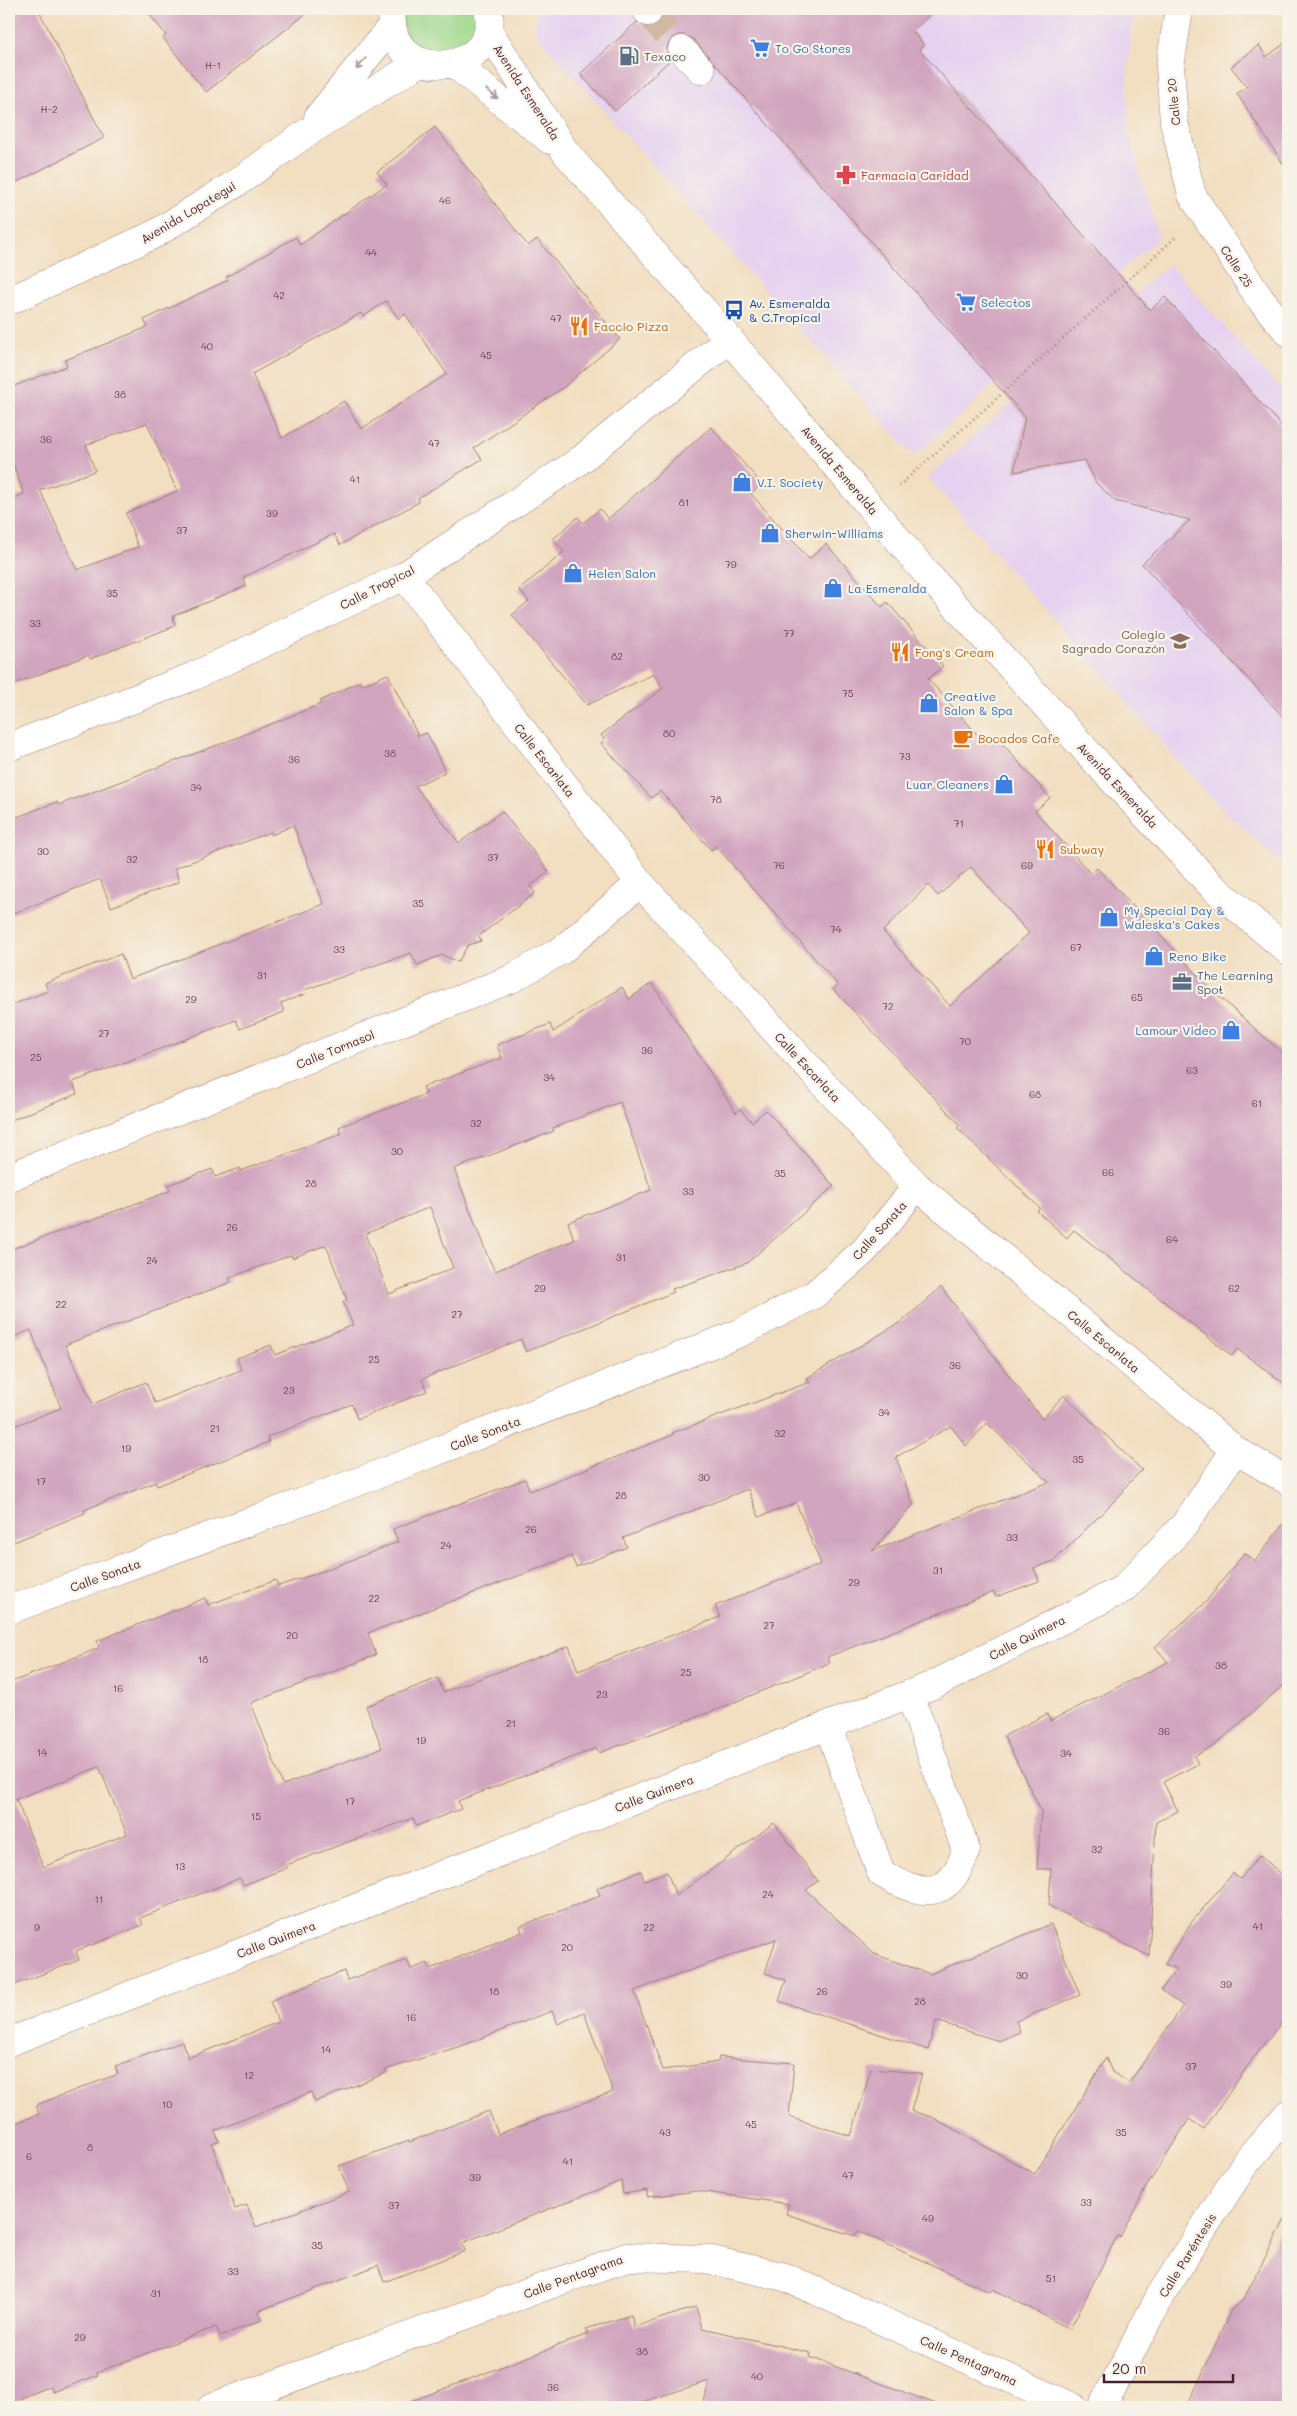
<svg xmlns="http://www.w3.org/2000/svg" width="1297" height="2416" viewBox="0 0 1297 2416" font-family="Mali,sans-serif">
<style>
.built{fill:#e6d2f0}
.green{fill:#9dd88c;stroke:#747c5c}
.building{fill:#d1a5bf;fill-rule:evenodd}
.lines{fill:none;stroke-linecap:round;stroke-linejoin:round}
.minor-tunnel{stroke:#d0b8a2;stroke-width:28;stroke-dasharray:28 14;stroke-linecap:butt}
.minor-casing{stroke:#9e7e76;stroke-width:29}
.path{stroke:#9e7e76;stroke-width:3;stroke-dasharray:1 4;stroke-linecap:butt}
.minor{stroke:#fff;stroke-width:28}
.oneway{stroke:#ae9aa0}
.labels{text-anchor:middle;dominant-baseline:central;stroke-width:4.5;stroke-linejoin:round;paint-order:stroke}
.number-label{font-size:10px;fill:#6c4050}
.shop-label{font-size:12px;fill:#366cbe;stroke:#f7f3e8;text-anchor:start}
.service-label{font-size:12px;fill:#4e5e75;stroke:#f7f3e8;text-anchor:start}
.street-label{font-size:12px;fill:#4a1f2b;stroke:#f7f3e8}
.health-label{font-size:12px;fill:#be3a42;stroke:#f7f3e8;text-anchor:start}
.transit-label{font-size:12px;fill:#164399;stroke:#f7f3e8;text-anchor:start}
.food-label{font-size:12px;fill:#c56008;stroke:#f7f3e8;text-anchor:start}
.education-label{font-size:12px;fill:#785e54;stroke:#f7f3e8;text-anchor:end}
</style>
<rect width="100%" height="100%" fill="#f7f3e8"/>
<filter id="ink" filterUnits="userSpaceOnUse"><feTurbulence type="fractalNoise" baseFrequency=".02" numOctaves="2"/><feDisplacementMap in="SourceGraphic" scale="10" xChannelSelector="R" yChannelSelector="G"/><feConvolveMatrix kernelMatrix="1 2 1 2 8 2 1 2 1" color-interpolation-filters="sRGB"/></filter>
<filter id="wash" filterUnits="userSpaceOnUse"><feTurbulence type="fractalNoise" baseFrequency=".0096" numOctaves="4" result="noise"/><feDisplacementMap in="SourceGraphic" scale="20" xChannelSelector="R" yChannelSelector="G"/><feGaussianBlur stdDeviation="1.12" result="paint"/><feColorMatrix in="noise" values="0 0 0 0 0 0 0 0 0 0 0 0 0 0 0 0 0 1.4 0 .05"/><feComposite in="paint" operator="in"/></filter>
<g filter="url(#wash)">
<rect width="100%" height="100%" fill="#f2dec0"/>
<!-- built -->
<path class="built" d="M543,9H1137L1130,38L1127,84L1129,130L1138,168L1159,237L914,456L540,39L535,30V22L537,14Z
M1169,264L1288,397V869L1217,804L928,477Z"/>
<!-- green -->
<path class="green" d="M398,9H481L480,29L452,56L412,48Z"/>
<g id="blocks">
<!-- building -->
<path class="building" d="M9,9H38L104,138L9,186Z
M145,9H312L206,92L163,38L166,35Z
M663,9H938L912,31L924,45L919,49L1150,310L1165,297L1288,433V722L1142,564L1190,520L1115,501L1096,483L1085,460L1014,472L1025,417L693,39L686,35H678L672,38L667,46V54L670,60L615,111L580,74L637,22L649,28L657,25L662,18Z
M1288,41V171L1237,94L1247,87L1231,67L1259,45L1266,57Z
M435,127L528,246L537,239L620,339L564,387L474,448L482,459L418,498L419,502L340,545L334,534L244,577L246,586L173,616L175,626L90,659L89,655L9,686V500L24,494L9,452V388L67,366L65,360L148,327L144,320L228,280L226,277L296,237L300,245L387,184L377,172ZM386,301L399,319L405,314L447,374L361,429L344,401L282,438L252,374L361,313L363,317ZM147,423L177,491L126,513L138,547L77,570L40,490L95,471L86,445Z
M711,427L762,484L751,494L809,559L826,544L882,607L887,602L943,666L928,679L985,743L994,734L1050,798L1035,811L1091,874L1097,868L1214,992L1288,1058V1386L1237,1349L1232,1356L1074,1230L1067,1238L1037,1211L1040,1208L957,1128L960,1125L833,989L838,985L716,846L711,850L660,791L651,798L601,743L605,740L601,735L663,688L654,674L587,705L512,615L529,601L519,590L564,552L553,539L578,517L583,523L600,509L608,519ZM971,867L1029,933L950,1006L883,931L928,885L938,896Z
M388,674L418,736L427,733L445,772L415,786L459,843L502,811L549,872L530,886L535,893L479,936L481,941L468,945L458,962L442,955L417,965L411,953L304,990L305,994L281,1003L284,1012L240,1029L236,1020L73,1082L77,1094L9,1121V1006L48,991L45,983L121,954L130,979L324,904L293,825L272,835L271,832L175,868L179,882L111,907L100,879L9,915V820L57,802L58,805L231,740L321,704L320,701L361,681L362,685Z
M652,983L736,1113L740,1109L752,1122L766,1110L834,1186L747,1263L672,1289L674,1292L526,1352L521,1339L422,1379L427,1391L357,1419L352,1404L267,1437L269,1442L157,1486L156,1482L84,1510L85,1513L9,1544V1428L61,1408L31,1330L9,1339V1250L170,1191L168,1185L212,1169L215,1177L240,1168L241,1171L341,1134L339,1127L426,1094L423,1087L502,1058L497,1045L550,1024L553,1032L622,987L629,999ZM620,1102L651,1190L568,1222L574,1240L495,1271L487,1255L454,1169L554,1131L553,1128ZM430,1207L453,1268L389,1294L365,1234ZM326,1245L347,1300L343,1302L353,1325L275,1355L271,1345L237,1358L241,1370L155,1403L146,1382L93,1404L65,1345L231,1282L229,1278L291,1255L292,1258Z
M941,1287L1042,1419L1064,1395L1142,1470L1123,1489L1124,1491L1054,1561L1034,1568L1039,1581L996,1597L994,1592L827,1657L830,1663L713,1711L599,1753L597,1748L458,1801L461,1809L416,1826L413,1818L286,1865L287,1868L243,1885L240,1878L140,1918L143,1925L76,1951L79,1960L9,1987V1683L99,1648L97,1641L205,1598L208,1605L276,1580L278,1586L315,1574L398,1542L393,1529L525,1479L530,1491L673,1435L672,1433L810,1382L807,1378L904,1320ZM987,1423L1049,1482L872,1551L913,1505L896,1457L951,1426L966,1446ZM748,1489L759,1517L796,1503L821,1564L715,1606L720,1617L578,1671L569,1646L443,1692L438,1678L366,1706L382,1748L283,1785L251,1703L376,1655L368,1633L571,1556L576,1567L627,1547L623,1538ZM99,1767L127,1834L43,1867L16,1799Z
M1288,1518V1681L1214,1746L1194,1756L1198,1764L1163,1782L1178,1811L1156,1822L1149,1956L1049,1906L1051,1869H1037L1041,1811L1004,1736L1047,1714L1050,1721L1168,1662L1155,1647L1205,1603L1244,1553L1255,1561Z
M774,1823L818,1881L806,1890L874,1954L930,1974L1051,1924L1080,1995L1016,2021L1020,2032L999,2041L936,2021L928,2050L779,2001L786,1980L765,1973L776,1939L634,1991L663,2070L718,2062L719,2057L794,2063L789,2117L851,2136L871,2069L922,2073L911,2111L932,2117L1035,2174L1106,2058L1112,2072L1129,2083L1183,2006L1161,1990L1176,1969L1165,1964L1190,1924L1233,1873L1240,1879L1260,1855L1288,1880V2015L1258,2051L1204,2129L1189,2119L1145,2189L1120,2237L1117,2236L1070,2329L993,2289L991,2292L858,2231L855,2236L786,2214L789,2204L698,2191L647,2197V2190L623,2194L621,2181L462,2243L465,2251L384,2282L378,2265L258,2311L262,2320L220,2336L216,2327L97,2372L98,2375L53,2392L51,2386L9,2403V2126L39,2114L36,2105L118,2074L115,2066L182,2042L188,2058L278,2022L270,2001L344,1971L347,1980L407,1960L411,1969L428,1963L430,1969L522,1932L520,1926L600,1896L597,1888L641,1871L644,1880L667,1872L676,1896ZM552,2011L558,2024L584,2012L613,2092L498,2134L489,2111L409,2142V2140L339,2166L349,2192L256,2227L247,2205L235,2209L212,2144L219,2141L215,2131L311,2092L315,2102L386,2073L385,2070L464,2045Z
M1288,2214V2407H1187L1231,2310L1243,2300Z
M696,2307L702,2328L811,2353L810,2357L936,2404L935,2407H703L709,2381L626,2407H404V2404L588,2334L586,2329L631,2315L634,2327Z"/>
</g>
</g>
<g filter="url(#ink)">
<use href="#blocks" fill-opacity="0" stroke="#9e7e76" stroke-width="1"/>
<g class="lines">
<!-- minor-tunnel -->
<path class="minor-tunnel" d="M648,12L682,50"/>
<defs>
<path id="minor" d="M392,9C383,89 504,77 488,9
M646,9L648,12
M1179,9L1170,66L1174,122L1192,195L1260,299L1288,332
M488,30L566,153L729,339L927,574L1118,786L1212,886L1288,951
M682,50L701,70
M454,64L550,140
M318,117L391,27
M9,301L155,234L238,182L305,134L421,62
M404,576L640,883L917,1186L1235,1450L1288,1481
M9,747L194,676L404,576L578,462L729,339
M9,1177L511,979L562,950L640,883
M9,1610L376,1475L740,1333L815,1294L864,1251L917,1186
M828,1725L881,1873C921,1897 950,1902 966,1850L910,1695
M9,2042L933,1685L1123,1589L1185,1524L1235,1450
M212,2407L627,2257L707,2259L785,2277L1073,2407
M1102,2407L1161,2294L1244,2165L1288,2114"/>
</defs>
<!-- minor casing -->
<use href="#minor" class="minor-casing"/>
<!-- path -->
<path class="path" d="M899,486L1177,236"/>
<!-- minor -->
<use href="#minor" class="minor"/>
</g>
<!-- one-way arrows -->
<defs><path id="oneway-shaft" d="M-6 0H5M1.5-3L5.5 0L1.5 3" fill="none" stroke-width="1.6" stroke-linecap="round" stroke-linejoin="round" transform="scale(1.25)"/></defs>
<g class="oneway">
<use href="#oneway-shaft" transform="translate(361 64) rotate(129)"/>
<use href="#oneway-shaft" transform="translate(492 94) rotate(38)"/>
</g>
</g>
<!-- icons -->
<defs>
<symbol id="supermarket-bare" viewBox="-9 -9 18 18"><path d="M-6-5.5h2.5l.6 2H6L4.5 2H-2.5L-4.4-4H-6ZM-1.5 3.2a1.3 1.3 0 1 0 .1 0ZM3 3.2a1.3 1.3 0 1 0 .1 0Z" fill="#3f7fe0" stroke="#f7f3e8" stroke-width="2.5" paint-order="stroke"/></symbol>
<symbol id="fuel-bare" viewBox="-9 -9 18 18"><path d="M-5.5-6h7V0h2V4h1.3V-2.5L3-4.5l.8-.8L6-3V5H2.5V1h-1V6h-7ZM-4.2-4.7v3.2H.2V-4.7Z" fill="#5c6f8a" stroke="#f7f3e8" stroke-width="2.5" paint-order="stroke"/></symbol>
<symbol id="pharmacy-bare" viewBox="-9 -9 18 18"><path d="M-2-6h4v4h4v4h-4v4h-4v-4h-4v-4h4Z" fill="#e0444e" stroke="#f7f3e8" stroke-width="2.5" paint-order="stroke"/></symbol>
<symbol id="bus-bare" viewBox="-9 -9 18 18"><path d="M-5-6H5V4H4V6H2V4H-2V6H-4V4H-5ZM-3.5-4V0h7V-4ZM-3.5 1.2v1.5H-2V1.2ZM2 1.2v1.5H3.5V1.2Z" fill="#1a4fb4" stroke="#f7f3e8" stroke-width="2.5" paint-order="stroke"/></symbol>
<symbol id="restaurant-bare" viewBox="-9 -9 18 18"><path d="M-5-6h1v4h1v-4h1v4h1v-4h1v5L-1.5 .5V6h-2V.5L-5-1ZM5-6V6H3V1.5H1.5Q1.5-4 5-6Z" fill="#e8710a" stroke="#f7f3e8" stroke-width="2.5" paint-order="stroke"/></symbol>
<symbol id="shop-bare" viewBox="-9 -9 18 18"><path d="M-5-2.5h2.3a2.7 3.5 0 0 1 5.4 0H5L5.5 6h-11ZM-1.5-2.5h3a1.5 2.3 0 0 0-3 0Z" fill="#3f7fe0" stroke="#f7f3e8" stroke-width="2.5" paint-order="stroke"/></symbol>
<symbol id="school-bare" viewBox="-9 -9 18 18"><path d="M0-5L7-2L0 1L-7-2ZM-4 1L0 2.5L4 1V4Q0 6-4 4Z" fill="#8d6e63" stroke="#f7f3e8" stroke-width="2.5" paint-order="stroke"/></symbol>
<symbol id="cafe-bare" viewBox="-9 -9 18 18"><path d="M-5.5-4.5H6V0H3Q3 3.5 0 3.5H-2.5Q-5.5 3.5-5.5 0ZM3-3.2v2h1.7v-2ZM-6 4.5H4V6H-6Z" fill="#e8710a" stroke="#f7f3e8" stroke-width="2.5" paint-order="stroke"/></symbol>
<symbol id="office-bare" viewBox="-9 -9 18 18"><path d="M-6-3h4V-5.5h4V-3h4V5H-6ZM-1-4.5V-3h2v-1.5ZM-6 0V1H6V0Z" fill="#5c6f8a" stroke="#f7f3e8" stroke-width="2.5" paint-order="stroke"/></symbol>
</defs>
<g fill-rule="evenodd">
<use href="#supermarket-bare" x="746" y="34" width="28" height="28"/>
<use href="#fuel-bare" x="615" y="42" width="28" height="28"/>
<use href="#pharmacy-bare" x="832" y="161" width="28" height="28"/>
<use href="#supermarket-bare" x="952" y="288" width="28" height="28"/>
<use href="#bus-bare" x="720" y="296" width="28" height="28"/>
<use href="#restaurant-bare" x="565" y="312" width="28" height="28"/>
<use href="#shop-bare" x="728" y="468" width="28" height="28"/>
<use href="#shop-bare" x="756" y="519" width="28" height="28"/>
<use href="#shop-bare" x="559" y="559" width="28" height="28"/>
<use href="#shop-bare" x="819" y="574" width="28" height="28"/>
<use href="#school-bare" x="1166" y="627" width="28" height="28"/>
<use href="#restaurant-bare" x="886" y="638" width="28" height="28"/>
<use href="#shop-bare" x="915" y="689" width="28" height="28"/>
<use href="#cafe-bare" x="949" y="724" width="28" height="28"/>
<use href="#shop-bare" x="990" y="770" width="28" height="28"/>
<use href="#restaurant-bare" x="1031" y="835" width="28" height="28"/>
<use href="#shop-bare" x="1095" y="903" width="28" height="28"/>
<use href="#shop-bare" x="1140" y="942" width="28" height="28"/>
<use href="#office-bare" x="1168" y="968" width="28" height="28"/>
<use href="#shop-bare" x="1217" y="1016" width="28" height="28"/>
</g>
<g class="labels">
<!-- number labels -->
<g class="number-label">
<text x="213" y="65">H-1</text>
<text x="49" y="109">H-2</text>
<text x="445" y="200">46</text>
<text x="371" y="252">44</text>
<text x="279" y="295">42</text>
<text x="556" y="318">47</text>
<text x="207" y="346">40</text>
<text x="486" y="355">45</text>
<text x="120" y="394">38</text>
<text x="46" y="439">36</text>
<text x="434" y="443">47</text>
<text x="355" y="479">41</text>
<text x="684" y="502">81</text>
<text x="272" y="513">39</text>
<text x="182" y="530">37</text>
<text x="731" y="564">79</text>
<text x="112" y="593">35</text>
<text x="35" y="623">33</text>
<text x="789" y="633">77</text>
<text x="617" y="656">82</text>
<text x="848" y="693">75</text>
<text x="669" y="733">80</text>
<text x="390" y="753">38</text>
<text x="905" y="756">73</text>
<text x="294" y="759">36</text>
<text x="196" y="787">34</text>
<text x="716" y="799">78</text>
<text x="959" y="823">71</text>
<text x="43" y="851">30</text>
<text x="493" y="857">37</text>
<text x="132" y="859">32</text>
<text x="779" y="865">76</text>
<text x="1027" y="865">69</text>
<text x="418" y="903">35</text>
<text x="836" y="929">74</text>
<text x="1076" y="947">67</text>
<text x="339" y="949">33</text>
<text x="262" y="975">31</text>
<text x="1137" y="997">65</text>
<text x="191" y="999">29</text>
<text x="888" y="1006">72</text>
<text x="104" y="1033">27</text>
<text x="965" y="1041">70</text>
<text x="647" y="1050">36</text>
<text x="36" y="1057">25</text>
<text x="1192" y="1070">63</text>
<text x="549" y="1077">34</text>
<text x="1035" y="1094">68</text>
<text x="1257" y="1103">61</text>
<text x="476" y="1123">32</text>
<text x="397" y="1151">30</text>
<text x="1108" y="1172">66</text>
<text x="780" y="1173">35</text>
<text x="311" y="1183">28</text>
<text x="688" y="1191">33</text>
<text x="232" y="1227">26</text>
<text x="1172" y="1239">64</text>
<text x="621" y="1257">31</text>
<text x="152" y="1260">24</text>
<text x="540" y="1288">29</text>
<text x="1234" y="1288">62</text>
<text x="61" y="1304">22</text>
<text x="457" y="1314">27</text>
<text x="374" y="1359">25</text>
<text x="955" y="1365">36</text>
<text x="289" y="1390">23</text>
<text x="884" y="1412">34</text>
<text x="215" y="1428">21</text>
<text x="780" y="1433">32</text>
<text x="126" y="1448">19</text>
<text x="1078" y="1459">35</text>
<text x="704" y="1477">30</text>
<text x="41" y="1481">17</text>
<text x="621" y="1495">28</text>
<text x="531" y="1529">26</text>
<text x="1012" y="1537">33</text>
<text x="446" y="1545">24</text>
<text x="938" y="1570">31</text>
<text x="854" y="1582">29</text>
<text x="374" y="1598">22</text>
<text x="769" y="1625">27</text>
<text x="292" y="1635">20</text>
<text x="203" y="1659">18</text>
<text x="1221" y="1665">38</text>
<text x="686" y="1672">25</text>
<text x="118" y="1688">16</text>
<text x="602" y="1694">23</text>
<text x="511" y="1723">21</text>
<text x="1164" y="1731">36</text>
<text x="421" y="1740">19</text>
<text x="42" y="1752">14</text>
<text x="1066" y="1753">34</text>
<text x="350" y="1801">17</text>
<text x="256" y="1816">15</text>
<text x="1097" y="1849">32</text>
<text x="180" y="1866">13</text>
<text x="768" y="1894">24</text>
<text x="99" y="1899">11</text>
<text x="1258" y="1926">41</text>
<text x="37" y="1927">9</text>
<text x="649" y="1927">22</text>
<text x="567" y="1947">20</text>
<text x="1022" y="1975">30</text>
<text x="1226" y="1984">39</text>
<text x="494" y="1991">18</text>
<text x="822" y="1991">26</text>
<text x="920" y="2001">28</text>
<text x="411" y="2017">16</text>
<text x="326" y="2049">14</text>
<text x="1191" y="2066">37</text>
<text x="249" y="2075">12</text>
<text x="167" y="2104">10</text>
<text x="751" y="2124">45</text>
<text x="665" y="2132">43</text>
<text x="1121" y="2132">35</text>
<text x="90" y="2147">8</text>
<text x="29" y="2156">6</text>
<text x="568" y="2161">41</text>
<text x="848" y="2175">47</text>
<text x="475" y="2177">39</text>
<text x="1086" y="2202">33</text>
<text x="394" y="2205">37</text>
<text x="928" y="2218">49</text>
<text x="317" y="2245">35</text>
<text x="233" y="2271">33</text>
<text x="1051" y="2278">51</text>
<text x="156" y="2293">31</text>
<text x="80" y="2337">29</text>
<text x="642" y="2351">38</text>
<text x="757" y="2376">40</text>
<text x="553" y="2387">36</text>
</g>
<!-- shop labels -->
<g class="shop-label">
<text x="775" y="48">To Go Stores</text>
<text x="981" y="302">Selectos</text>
<text x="757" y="482">V.I. Society</text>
<text x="785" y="533">Sherwin-Williams</text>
<text x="588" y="573">Helen Salon</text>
<text x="848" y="588">La Esmeralda</text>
<text x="944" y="696">Creative<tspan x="944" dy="14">Salon &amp; Spa</tspan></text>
<text x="989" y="784" text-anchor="end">Luar Cleaners</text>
<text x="1124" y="910">My Special Day &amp;<tspan x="1124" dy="14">Waleska's Cakes</tspan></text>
<text x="1169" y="956">Reno Bike</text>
<text x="1216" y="1030" text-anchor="end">Lamour Video</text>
</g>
<!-- service labels -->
<g class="service-label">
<text x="644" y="56">Texaco</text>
<text x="1197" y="975">The Learning<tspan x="1197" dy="14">Spot</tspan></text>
</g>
<!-- street labels -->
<g class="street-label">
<text transform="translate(527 92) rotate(57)">Avenida Esmeralda</text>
<text transform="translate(1173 102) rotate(-96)">Calle 20</text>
<text transform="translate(188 212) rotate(-31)">Avenida Lopategui</text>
<text transform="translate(1237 266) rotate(56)">Calle 25</text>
<text transform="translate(840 470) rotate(50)">Avenida Esmeralda</text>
<text transform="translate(377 587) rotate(-27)">Calle Tropical</text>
<text transform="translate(545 760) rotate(52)">Calle Escarlata</text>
<text transform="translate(1118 785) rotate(47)">Avenida Esmeralda</text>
<text transform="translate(335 1049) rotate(-22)">Calle Tornasol</text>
<text transform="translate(808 1067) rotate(47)">Calle Escarlata</text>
<text transform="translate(879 1230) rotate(-48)">Calle Sonata</text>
<text transform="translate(1104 1341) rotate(40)">Calle Escarlata</text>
<text transform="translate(485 1433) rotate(-21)">Calle Sonata</text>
<text transform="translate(105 1575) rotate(-20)">Calle Sonata</text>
<text transform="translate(1027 1637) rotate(-27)">Calle Quimera</text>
<text transform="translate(654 1793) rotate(-21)">Calle Quimera</text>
<text transform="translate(276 1939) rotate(-21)">Calle Quimera</text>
<text transform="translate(1187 2255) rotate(-58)">Calle Paréntesis</text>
<text transform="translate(573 2276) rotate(-20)">Calle Pentagrama</text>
<text transform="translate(969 2360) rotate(24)">Calle Pentagrama</text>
</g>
<!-- health labels -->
<g class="health-label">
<text x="861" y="175">Farmacia Caridad</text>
</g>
<!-- transit labels -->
<g class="transit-label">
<text x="749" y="303">Av. Esmeralda<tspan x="749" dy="14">&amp; C.Tropical</tspan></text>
</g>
<!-- food labels -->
<g class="food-label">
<text x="594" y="326">Faccio Pizza</text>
<text x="915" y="652">Fong's Cream</text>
<text x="978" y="738">Bocados Cafe</text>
<text x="1060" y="849">Subway</text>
</g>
<!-- education labels -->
<g class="education-label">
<text x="1165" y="634">Colegio<tspan x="1165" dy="14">Sagrado Corazón</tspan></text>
</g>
</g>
<!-- margin -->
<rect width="1297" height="2416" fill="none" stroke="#f7f3e8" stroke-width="30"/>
<!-- scale -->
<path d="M1104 2374v8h129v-8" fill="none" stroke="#4a1f2b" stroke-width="2.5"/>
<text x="1112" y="2374" font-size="15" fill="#4a1f2b" stroke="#f7f3e8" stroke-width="4" paint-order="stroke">20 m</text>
</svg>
